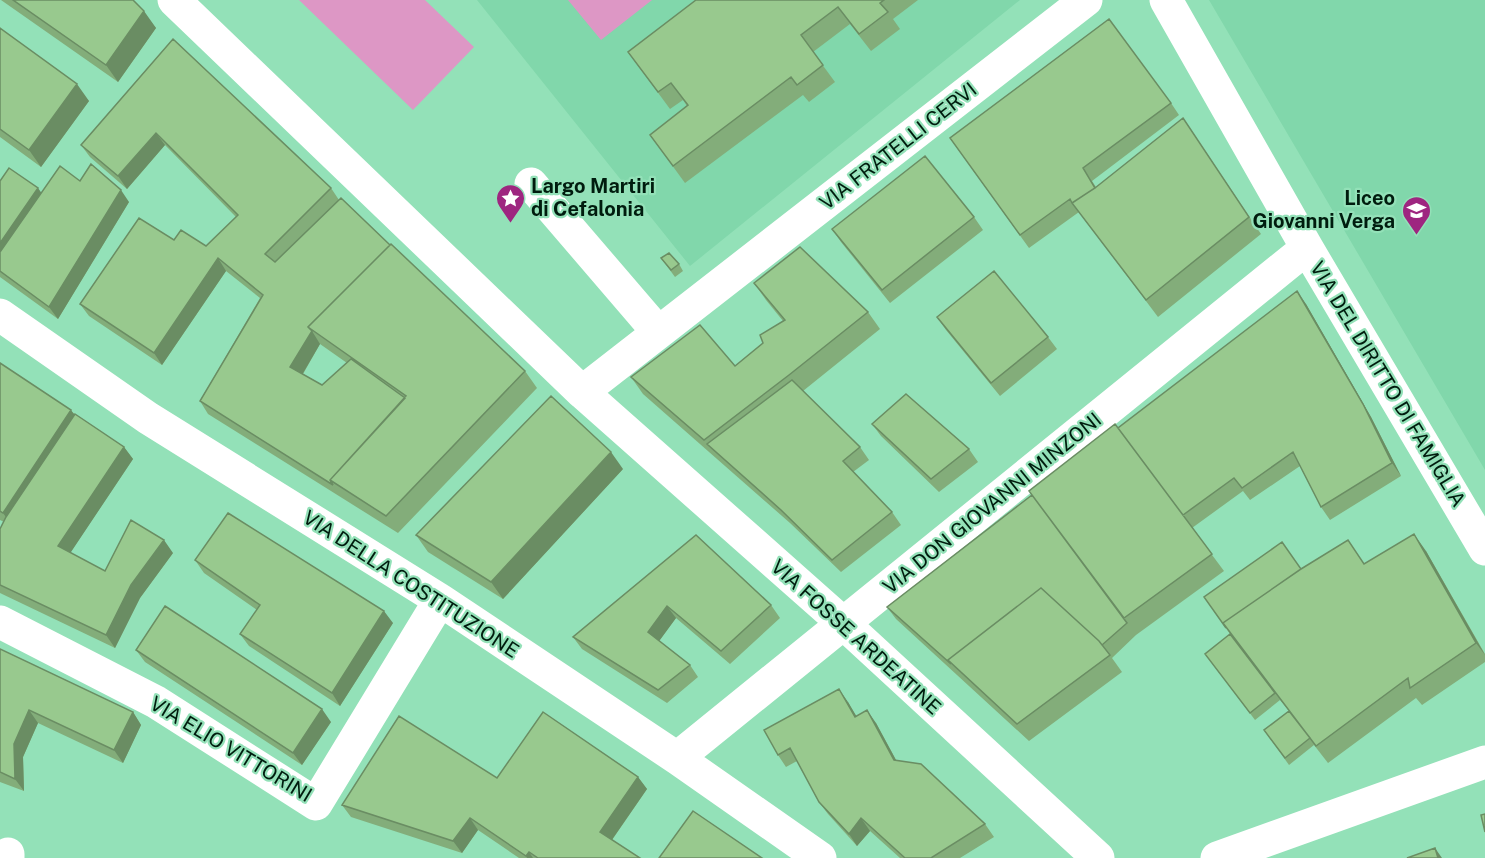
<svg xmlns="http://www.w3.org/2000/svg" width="1485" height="858" viewBox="0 0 1485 858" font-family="'Public Sans',sans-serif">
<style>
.built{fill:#81d7ab}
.green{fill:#dd97c5}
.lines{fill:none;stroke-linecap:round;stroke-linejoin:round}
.street{stroke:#fff;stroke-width:33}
.wall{fill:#83ad7a;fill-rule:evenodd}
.shaded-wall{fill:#6a8d63}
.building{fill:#98c98e;stroke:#6a8d63;stroke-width:1.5}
.labels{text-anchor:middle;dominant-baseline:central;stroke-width:4.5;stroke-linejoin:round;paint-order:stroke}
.street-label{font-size:20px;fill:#001c0e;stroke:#93e1b8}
.poi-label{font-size:20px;font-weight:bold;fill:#001c0e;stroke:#93e1b8;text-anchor:start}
</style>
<rect width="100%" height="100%" fill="#93e1b8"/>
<!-- built -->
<path class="built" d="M477,0H1020L690,266Z
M1209,0H1485V470Z"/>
<!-- green -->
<path class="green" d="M299,0H425L474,47L413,110Z
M568,0H652L601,40Z"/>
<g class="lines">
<!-- street -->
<path class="street" d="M174,0L582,392L1086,0
M1166,0L1307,248L1485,549
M531,184L658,332
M0,315L148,418L440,600L677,758L820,858
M582,392L844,624L1098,858
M0,622L156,702L316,804L440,600
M677,758L1307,248
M8,858V854
M1217,858L1485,762"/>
</g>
<!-- wall -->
<path class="wall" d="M1,0H133L156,28L118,82Z
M696,0H918L893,19L900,29L871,51L850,24L813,52L835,82L809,102L803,95L685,183L650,135L687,106L683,100L670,109L628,52Z
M0,28L89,101L41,167L0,137Z
M173,39L331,188L339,200L525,371L537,388L398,533L208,414L200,401L260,298L226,271L162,365L89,316L80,304L174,240L206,246L236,217L165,145L127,189L90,157L81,145ZM320,344L347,363L322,385L303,374Z
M1171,103L1179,115L1092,181L1096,187L1183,118L1261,234L1158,317L1079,212L1029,248L950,138Z
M0,181L41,193L80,181L129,202L58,319L0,277Z
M974,217L983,230L890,303L841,242L832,229Z
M661,258L679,264L683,271L675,277Z
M754,283L868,312L880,329L803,391L860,447L869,460L853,472L892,512L901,525L841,572L790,523L643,394L631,377L735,366L763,343L783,321L766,300Z
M1306,304L1371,417L1401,476L1330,520L1321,507L1300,466L1250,500L1243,491L1192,528L1224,571L1136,635L1112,658L1122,672L1029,741L896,619L887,607L1118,428Z
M937,317L1048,337L1057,349L1000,396L946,330Z
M0,363L75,414L124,447L133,459L70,553L105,571L173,553L140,598L115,648L0,593V529L4,522L0,520Z
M872,424L969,449L978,462L939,492L881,436Z
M623,469L503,599L428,552L416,535Z
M696,535L771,605L780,618L730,664L676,618L659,641L690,665L698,677L667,703L582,649L573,637Z
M1426,551L1485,654V662L1422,705L1416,698L1328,763L1314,745L1289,765L1264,730L1289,711L1280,700L1255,720L1210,660L1230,634L1204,597L1301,569L1365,564Z
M195,560L393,623L340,706L249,646L240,634L257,610L204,573Z
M0,649L133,712L141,725L123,763L38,723L23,757L24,791L0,782Z
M136,650L331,722L302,765L145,662Z
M848,702L856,716L876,723L896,760L985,824L994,837L960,858H900L870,831L857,846L828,814L819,802L797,761L786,767L778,755Z
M638,777L647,789L612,840L640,858H519L478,830L462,853L351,817L342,805L497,778Z"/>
<!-- shaded-wall -->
<path class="shaded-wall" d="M144,11L156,28L118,82L106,65Z
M77,84L89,101L41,167L29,150Z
M156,133L165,145L127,189L118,176Z
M38,188L50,205L0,271V243Z
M121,190L129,202L58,319L49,307Z
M218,258L226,271L162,365L154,353Z
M1297,291L1306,304L1371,417L1401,476L1392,463Z
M312,331L320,344L299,380L290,367Z
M71,410L83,427L15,530L3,513Z
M124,447L133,459L67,558L58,546Z
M611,452L623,469L503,599L491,582Z
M1414,534L1426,551L1485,655L1476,643Z
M164,540L173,553L140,598L115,648L106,635L131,585Z
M667,606L676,618L657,644L648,632Z
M384,611L393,623L340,706L332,693Z
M839,689L848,702L864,729L855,717Z
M322,709L331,722L302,765L293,753Z
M29,710L38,723L23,757L24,791L15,779L14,744Z
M867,710L876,723L903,773L894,760Z
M133,712L141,725L123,763L114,750Z
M638,777L647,789L609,844L600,832Z
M470,818L478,830L462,853L453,841Z
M861,818L870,831L857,846L849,834Z
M1435,848L1442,858H1438Z
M529,852L533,858H527L526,856Z"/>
<!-- building -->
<path class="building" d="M13,0H133L144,11L106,65Z
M696,0H884L880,3L888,12L859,34L838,7L801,35L823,65L797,85L791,77L673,166L650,135L688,105L671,83L658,92L628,52Z
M1109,19L1171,103L1083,168L1095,188L1072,203L1070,199L1020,235L950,138Z
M0,28L77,84L29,150L0,129Z
M173,39L331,188L265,254L275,262L341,198L390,245L308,327L312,331L290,367L322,385L351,359L405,398L330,480L333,485L200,401L263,295L218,258L154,353L80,304L139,218L174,240L181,230L206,246L238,215L156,133L118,176L81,145Z
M1183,118L1249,217L1146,300L1072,203L1095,188Z
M925,156L974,217L882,290L832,229Z
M91,164L121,190L49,307L0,271V252L60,166L80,181Z
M9,168L38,188L0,243V181Z
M391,244L525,371L386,516L330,480L406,396L308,327Z
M800,247L868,312L789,375L704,440L631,377L700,325L735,366L763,343L760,335L785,320L754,283Z
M669,253L679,264L671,270L661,258Z
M994,271L1048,337L991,383L937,317Z
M1297,291L1363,404L1392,463L1321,507L1293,452L1242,488L1234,478L1183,515L1118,428Z
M0,363L71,410L3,513L0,511Z
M792,380L860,447L843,461L892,512L832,560L781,510L707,444Z
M906,394L969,449L931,479L872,424Z
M551,396L611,452L491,582L416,535Z
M75,414L124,447L58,546L105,571L131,520L164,540L131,585L106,635L0,585V529L6,517Z
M1115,424L1212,554L1124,618L1029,491Z
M1032,495L1127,623L1102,645L1099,641L1041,588L948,660L951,664L887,607Z
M228,513L384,611L332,693L240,634L260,605L195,560Z
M1414,534L1476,643L1410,688L1408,678L1316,746L1223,623L1301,569L1348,540L1364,564Z
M696,535L771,605L721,651L667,606L648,632L690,665L658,690L573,637Z
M1282,542L1301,569L1223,623L1226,628L1204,597Z
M1041,588L1099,641L1110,655L1017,724L948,660Z
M165,606L322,709L293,753L136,650Z
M1230,634L1275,693L1250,713L1205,654Z
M0,649L133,712L114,750L29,710L14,744L15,779L0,772Z
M839,689L855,717L867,710L894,760L921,764L985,824L931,858H905L861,818L849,834L819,802L790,748L778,755L764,730Z
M1289,711L1310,738L1285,758L1264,730Z
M543,712L638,777L600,832L640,858H538L529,852L526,856L470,818L453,841L342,805L399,716L497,778Z
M693,811L762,858H659Z
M1485,814V832L1481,815Z
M1435,848L1438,858H1407Z"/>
<!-- icons -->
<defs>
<symbol id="sight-pin" viewBox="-11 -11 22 30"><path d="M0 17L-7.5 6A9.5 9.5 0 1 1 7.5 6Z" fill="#9e2680" stroke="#93e1b8"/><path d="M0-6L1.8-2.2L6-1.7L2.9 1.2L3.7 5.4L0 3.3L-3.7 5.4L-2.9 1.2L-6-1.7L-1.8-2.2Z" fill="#fff"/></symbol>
<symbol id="school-pin" viewBox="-11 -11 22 30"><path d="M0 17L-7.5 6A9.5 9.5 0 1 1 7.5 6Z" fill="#9e2680" stroke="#93e1b8"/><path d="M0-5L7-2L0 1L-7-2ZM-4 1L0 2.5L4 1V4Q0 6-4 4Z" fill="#fff"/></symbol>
</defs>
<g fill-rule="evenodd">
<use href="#sight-pin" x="494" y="182" width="33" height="45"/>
<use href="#school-pin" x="1400" y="194" width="33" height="45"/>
</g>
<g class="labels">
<!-- street labels -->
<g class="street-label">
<text transform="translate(898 146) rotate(-38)">VIA FRATELLI CERVI</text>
<text transform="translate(1388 384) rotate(59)">VIA DEL DIRITTO DI FAMIGLIA</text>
<text transform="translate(992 503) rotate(-39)">VIA DON GIOVANNI MINZONI</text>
<text transform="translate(411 584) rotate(33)">VIA DELLA COSTITUZIONE</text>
<text transform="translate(856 637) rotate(42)">VIA FOSSE ARDEATINE</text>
<text transform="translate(231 749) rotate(31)">VIA ELIO VITTORINI</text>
</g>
<!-- poi labels -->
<g class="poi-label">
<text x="531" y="186">Largo Martiri<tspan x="531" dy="23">di Cefalonia</tspan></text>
<text x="1395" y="198" text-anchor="end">Liceo<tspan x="1395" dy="23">Giovanni Verga</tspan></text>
</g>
</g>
</svg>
